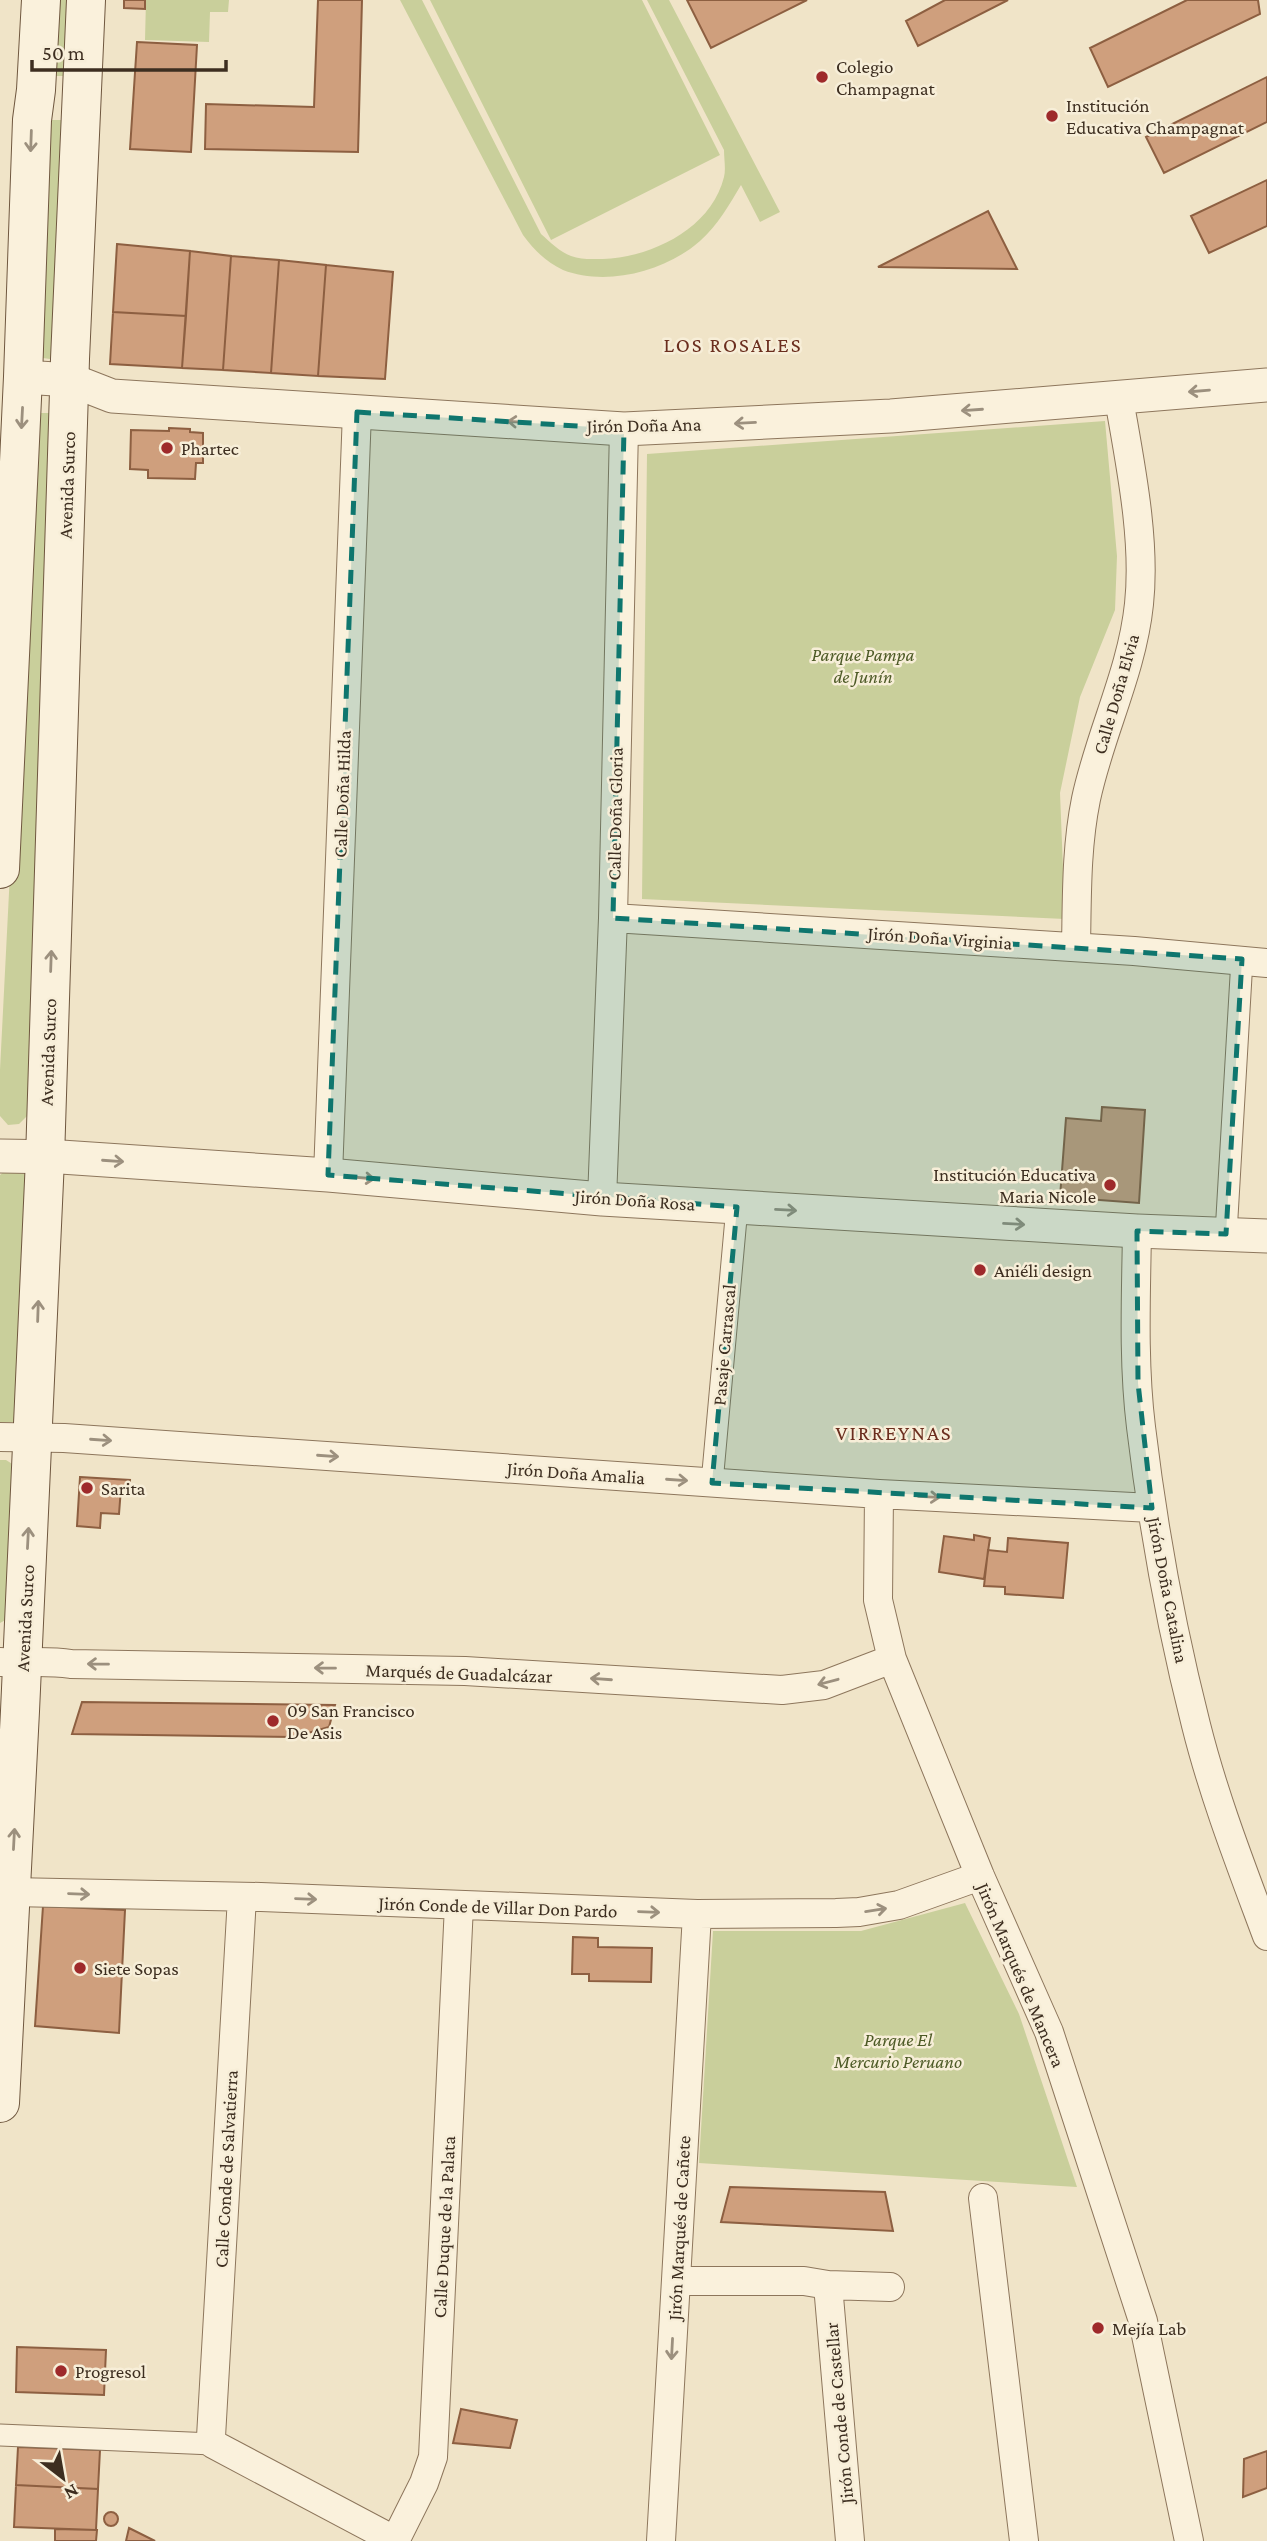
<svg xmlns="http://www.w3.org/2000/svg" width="1267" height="2541" viewBox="0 0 1267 2541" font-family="'Crimson Pro',serif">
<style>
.green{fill:#c9cf9b}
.building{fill:#cf9f7d;stroke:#8d5f41;stroke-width:2}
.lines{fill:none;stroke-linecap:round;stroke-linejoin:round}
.pedestrian-casing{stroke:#8d765c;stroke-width:23}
.minor-casing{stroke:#8d765c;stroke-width:30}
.tertiary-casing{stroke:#8d765c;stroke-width:35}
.secondary-casing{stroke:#6f573f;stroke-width:40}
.pedestrian{stroke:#faf1dc;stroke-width:21}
.minor{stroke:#faf1dc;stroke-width:28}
.tertiary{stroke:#faf1dc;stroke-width:33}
.secondary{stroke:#faf1dc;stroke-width:38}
.oneway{stroke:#9c907e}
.marked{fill:#0f766e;fill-opacity:0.2;stroke:#0f766e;stroke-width:5;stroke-dasharray:14 9;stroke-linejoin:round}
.poi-dot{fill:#9e2a2b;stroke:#f7eed8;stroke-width:2.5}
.labels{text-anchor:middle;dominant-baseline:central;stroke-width:5;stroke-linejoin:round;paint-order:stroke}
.poi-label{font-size:19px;fill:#3d2e20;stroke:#f7eed8;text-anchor:start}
.street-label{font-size:19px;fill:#3d2e20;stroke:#f7eed8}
.park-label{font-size:19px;font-style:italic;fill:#4d5a26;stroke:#f7eed8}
.neighbourhood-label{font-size:21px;letter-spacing:2px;fill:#6b2e1e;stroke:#f7eed8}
</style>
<rect width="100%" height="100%" fill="#f0e4c8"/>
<!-- green -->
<path class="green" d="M46,0H78L66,76H51Z
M146,0H229L228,12H210L209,42L145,40Z
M400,0H422L541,234C550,242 560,252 571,256C581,260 593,259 603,259C652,257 711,229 724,177C726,169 724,159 724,150L647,0H669L780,212L760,222L741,185C729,205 718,225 700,241C666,271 607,287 563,270C546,262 534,250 523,235Z
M430,0H642L720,155L551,240Z
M52,120H66L57,360L43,358L37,348L43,128Z
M41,413H52L28,1115L19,1124L8,1125L0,1116V1070L33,420Z
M1105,421L1117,556L1115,610L1080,697L1060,793L1065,919L642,899L647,454Z
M6,1170L22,1172L32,1180L25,1416L13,1422L0,1423V1175Z
M0,1460H6L17,1467L11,1617L0,1623Z
M965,1903L1019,2014L1077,2187L699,2163L713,1931H861Z"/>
<!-- building -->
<path class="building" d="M124,0H145V9L124,8Z
M318,0H362L358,152L205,149L206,104L314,107Z
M687,0H807L711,48Z
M945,0H1008L918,46L906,21Z
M1187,0H1258L1260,14L1108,87L1090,48Z
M137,42L197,45L191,152L130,149Z
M1267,77V122L1164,173L1146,137Z
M1267,180V226L1209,253L1191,216Z
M988,211L1017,269L878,267Z
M117,244L190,251L186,316L113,312Z
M190,251L231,256L223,370L182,368Z
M231,256L279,260L271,373L223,370Z
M279,260L326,265L318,376L271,373Z
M326,265L393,272L385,379L318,376Z
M113,312L186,316L182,368L110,364Z
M169,428L190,429V432L203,433V463H196L195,479L148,478V470L130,469L131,430L169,431Z
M1102,1107L1145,1110L1139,1203L1060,1197L1066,1118L1101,1121Z
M80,1477L130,1480L129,1489L121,1488L119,1514L101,1513L100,1528L77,1526Z
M974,1535L990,1538L984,1579L939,1572L944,1536L974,1540Z
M1008,1538L1068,1543L1063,1598L1005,1594V1587L984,1586L988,1550L1007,1552Z
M82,1702L335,1705L329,1727L294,1737L72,1734Z
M43,1906L125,1910L119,2033L35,2026Z
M573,1937L598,1938V1947L652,1948L651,1982L589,1981V1974H572Z
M730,2187L885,2192L893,2231L721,2222Z
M17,2347L106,2350L104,2395L16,2392Z
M461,2409L517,2420L510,2448L453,2443Z
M18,2447L100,2450L98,2489L16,2485Z
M1267,2451V2488L1243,2497L1244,2459Z
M16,2485L98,2489L96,2530L14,2527Z
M104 2519a7 7 0 1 1 14 0a7 7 0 1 1-14 0Z
M129,2528L155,2541H126Z
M55,2529L97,2530L96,2541H55Z"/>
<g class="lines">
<defs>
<path id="pedestrian" d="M1226,1234L1242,959
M712,1483L737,1207
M0,2435L213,2444"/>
<path id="minor" d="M613,918L1134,951L1267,963
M1076,947C1077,897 1076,848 1086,799C1100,733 1132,672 1139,604C1146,540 1130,463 1119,399
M328,1175L357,412
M602,1199L613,918L624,429
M1137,1231C1136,1296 1133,1362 1141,1427C1153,1527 1171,1627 1196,1725C1214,1797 1241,1866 1267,1936
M0,1437L64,1438L879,1494L1152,1508
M879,1494L878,1600L892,1659L980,1876L1049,2032L1143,2321L1189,2541
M0,1662C24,1663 47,1660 71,1664L465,1671L782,1690L824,1685L892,1659
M11,1892L261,1897L697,1914L836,1913L859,1912L899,1905L980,1876
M242,1897L211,2437L213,2444L396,2541
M983,2198L1024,2541
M676,2281H804L828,2285L890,2287
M828,2285L850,2541
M395,2541L424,2483L433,2457L459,1905
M661,2541L697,1914"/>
<path id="tertiary" d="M23,377L71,380L112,396L624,429L891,416L1267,385
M0,1156L61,1157L328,1175L602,1199L737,1207L1137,1231L1267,1236"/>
<path id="secondary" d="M0,869L23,377L32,120L36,90L41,0
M0,2103L20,1711L45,1159L70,359L86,0"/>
</defs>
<!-- pedestrian casing -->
<use href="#pedestrian" class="pedestrian-casing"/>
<!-- minor casing -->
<use href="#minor" class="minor-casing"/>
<!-- tertiary casing -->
<use href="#tertiary" class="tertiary-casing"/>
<!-- secondary casing -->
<use href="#secondary" class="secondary-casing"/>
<!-- pedestrian -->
<use href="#pedestrian" class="pedestrian"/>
<!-- minor -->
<use href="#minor" class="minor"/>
<!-- tertiary -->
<use href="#tertiary" class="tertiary"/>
<!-- secondary -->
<use href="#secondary" class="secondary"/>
</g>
<!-- one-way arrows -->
<defs><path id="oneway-shaft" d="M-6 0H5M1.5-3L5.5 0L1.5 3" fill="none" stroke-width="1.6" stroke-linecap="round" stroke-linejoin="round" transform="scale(1.75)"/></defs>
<g class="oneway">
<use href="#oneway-shaft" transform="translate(31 141) rotate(92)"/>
<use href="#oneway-shaft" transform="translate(1199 391) rotate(175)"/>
<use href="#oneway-shaft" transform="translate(972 410) rotate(176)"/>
<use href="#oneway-shaft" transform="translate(22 418) rotate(93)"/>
<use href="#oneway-shaft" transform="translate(518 422) rotate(-176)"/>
<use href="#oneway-shaft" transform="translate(745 423) rotate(177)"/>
<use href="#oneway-shaft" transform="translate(51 961) rotate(-88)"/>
<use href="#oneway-shaft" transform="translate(113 1161) rotate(4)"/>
<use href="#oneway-shaft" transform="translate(364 1178) rotate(5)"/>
<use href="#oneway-shaft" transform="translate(786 1210) rotate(3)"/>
<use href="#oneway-shaft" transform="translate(1014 1224) rotate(3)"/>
<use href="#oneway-shaft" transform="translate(38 1311) rotate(-88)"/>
<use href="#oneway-shaft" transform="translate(101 1440) rotate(4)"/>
<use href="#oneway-shaft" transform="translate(328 1456) rotate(4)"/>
<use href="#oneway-shaft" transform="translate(677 1480) rotate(4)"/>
<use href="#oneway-shaft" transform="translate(929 1497) rotate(3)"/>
<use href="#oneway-shaft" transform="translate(28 1538) rotate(-87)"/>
<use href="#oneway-shaft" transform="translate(98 1664) rotate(-179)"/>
<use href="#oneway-shaft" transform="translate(325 1668) rotate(-179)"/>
<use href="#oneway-shaft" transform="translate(601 1679) rotate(-176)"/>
<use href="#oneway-shaft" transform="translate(828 1682) rotate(165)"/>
<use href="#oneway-shaft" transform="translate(14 1839) rotate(-87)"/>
<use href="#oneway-shaft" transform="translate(79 1894) rotate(2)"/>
<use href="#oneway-shaft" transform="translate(306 1899) rotate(2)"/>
<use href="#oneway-shaft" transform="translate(876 1910) rotate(-9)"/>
<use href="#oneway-shaft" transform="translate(649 1912) rotate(2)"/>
<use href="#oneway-shaft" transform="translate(672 2349) rotate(93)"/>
</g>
<!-- marked area -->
<path class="marked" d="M357,412L624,429L613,918L1242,959L1226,1234L1137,1231L1138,1383L1152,1508L712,1483L737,1207L328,1175Z"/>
<!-- markers -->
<g class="poi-dot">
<circle cx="822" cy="77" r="7"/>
<circle cx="1052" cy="116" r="7"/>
<circle cx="167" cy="448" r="7"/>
<circle cx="1110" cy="1185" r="7"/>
<circle cx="980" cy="1270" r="7"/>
<circle cx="87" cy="1488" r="7"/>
<circle cx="273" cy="1721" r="7"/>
<circle cx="80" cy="1968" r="7"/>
<circle cx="1098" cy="2328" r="7"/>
<circle cx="61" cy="2371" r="7"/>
</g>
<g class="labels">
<!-- poi labels -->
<g class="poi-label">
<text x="836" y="66">Colegio<tspan x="836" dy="22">Champagnat</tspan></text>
<text x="1066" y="105">Institución<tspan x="1066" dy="22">Educativa Champagnat</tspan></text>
<text x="181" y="448">Phartec</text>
<text x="1096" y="1174" text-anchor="end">Institución Educativa<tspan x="1096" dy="22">Maria Nicole</tspan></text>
<text x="994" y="1270">Aniéli design</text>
<text x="101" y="1488">Sarita</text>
<text x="287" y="1710">09 San Francisco<tspan x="287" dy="22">De Asis</tspan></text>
<text x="94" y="1968">Siete Sopas</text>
<text x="1112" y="2328">Mejía Lab</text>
<text x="75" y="2371">Progresol</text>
</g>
<!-- street labels -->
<g class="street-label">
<text transform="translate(644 425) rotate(-1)">Jirón Doña Ana</text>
<text transform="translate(67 485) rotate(-88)">Avenida Surco</text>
<text transform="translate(1116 694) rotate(-74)">Calle Doña Elvia</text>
<text transform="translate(342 794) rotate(-88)">Calle Doña Hilda</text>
<text transform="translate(615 814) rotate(-89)">Calle Doña Gloria</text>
<text transform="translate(940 938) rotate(4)">Jirón Doña Virginia</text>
<text transform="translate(48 1052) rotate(-88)">Avenida Surco</text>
<text transform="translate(635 1200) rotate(4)">Jirón Doña Rosa</text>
<text transform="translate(724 1345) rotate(-85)">Pasaje Carrascal</text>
<text transform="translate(576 1473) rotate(4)">Jirón Doña Amalia</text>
<text transform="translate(1168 1590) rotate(79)">Jirón Doña Catalina</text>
<text transform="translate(25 1618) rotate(-87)">Avenida Surco</text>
<text transform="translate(459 1673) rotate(2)">Marqués de Guadalcázar</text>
<text transform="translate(498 1907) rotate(2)">Jirón Conde de Villar Don Pardo</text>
<text transform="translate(1021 1975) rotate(67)">Jirón Marqués de Mancera</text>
<text transform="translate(226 2169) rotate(-87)">Calle Conde de Salvatierra</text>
<text transform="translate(444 2227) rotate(-87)">Calle Duque de la Palata</text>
<text transform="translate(679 2228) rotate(-87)">Jirón Marqués de Cañete</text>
<text transform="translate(839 2413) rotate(-95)">Jirón Conde de Castellar</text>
</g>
<!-- park labels -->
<g class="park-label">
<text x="863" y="654">Parque Pampa<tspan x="863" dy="22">de Junín</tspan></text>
<text x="898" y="2039">Parque El<tspan x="898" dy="22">Mercurio Peruano</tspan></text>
</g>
<!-- neighbourhood labels -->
<g class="neighbourhood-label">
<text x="733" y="345">LOS ROSALES</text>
<text x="894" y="1433">VIRREYNAS</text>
</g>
</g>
<!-- north arrow -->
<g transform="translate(63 2478) rotate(149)" stroke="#f7eed8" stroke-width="5" paint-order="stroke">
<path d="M0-5L12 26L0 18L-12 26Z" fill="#3d2e20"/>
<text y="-10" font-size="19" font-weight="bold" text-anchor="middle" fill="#3d2e20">N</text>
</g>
<!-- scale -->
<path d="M32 60v10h194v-10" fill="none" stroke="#3d2e20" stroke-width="3.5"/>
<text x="42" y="60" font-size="21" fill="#3d2e20" stroke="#f7eed8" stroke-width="5" paint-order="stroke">50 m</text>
</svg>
